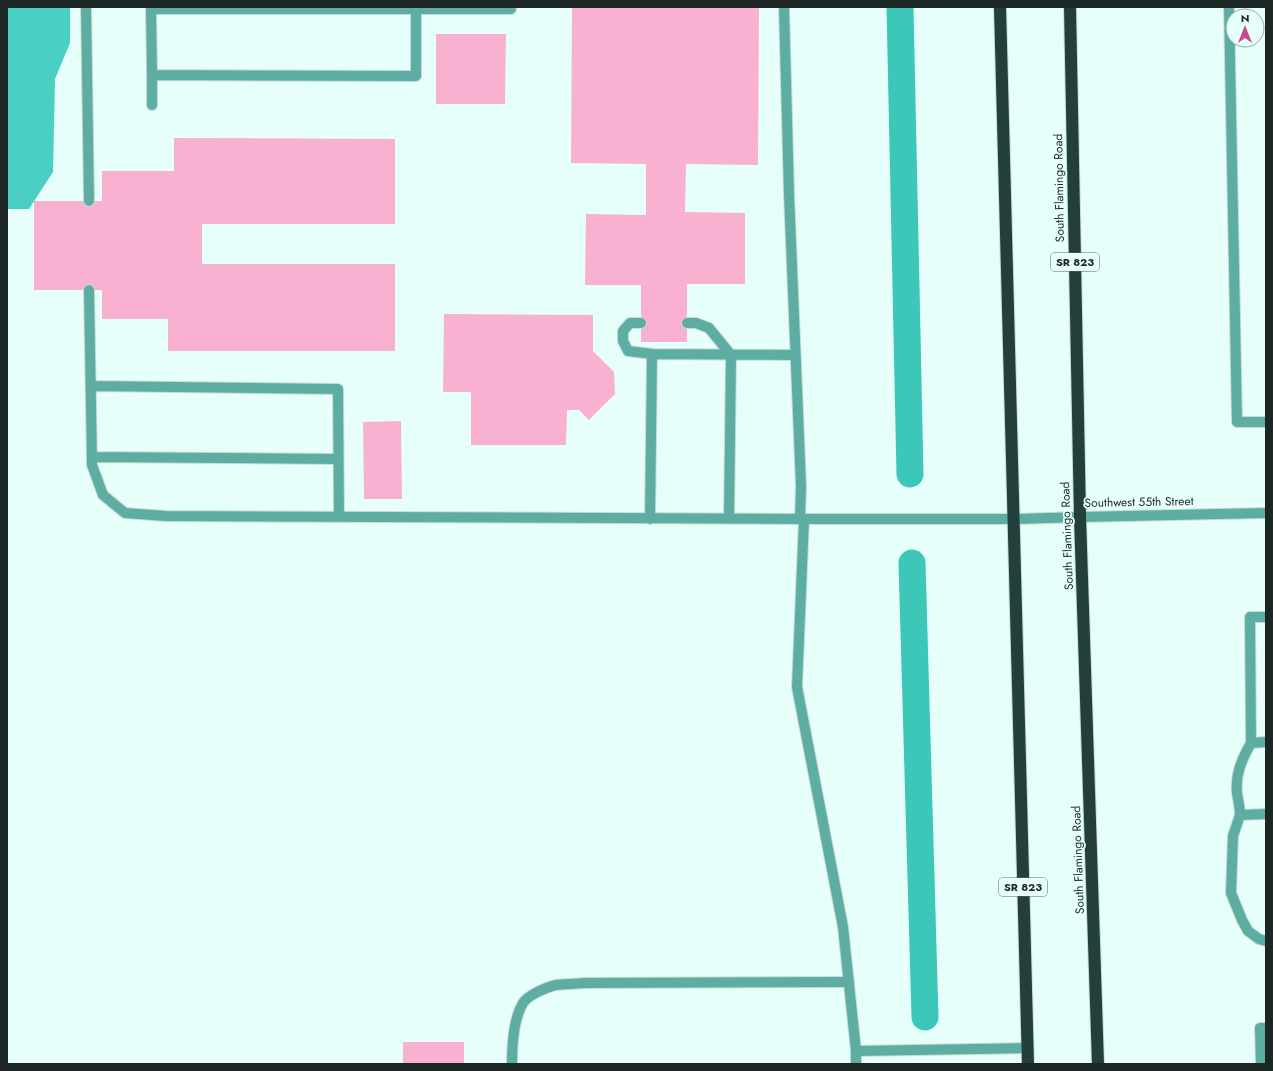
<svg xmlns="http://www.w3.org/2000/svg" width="1273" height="1071" viewBox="0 0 1273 1071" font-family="Jost,sans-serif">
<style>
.forest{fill:#49d0c2}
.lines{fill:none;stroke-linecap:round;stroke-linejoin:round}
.canal{stroke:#3dc7b9;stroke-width:27}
.building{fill:#f9b1d2}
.lane-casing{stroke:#c6dcd9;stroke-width:12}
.street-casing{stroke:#c6dcd9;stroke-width:12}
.highway-casing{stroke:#c6dcd9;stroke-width:14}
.lane{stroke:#5eada3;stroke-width:10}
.street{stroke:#5eada3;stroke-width:10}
.highway{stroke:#223f3b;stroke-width:12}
.labels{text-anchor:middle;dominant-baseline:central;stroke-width:3.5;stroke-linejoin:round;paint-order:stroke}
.shield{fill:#e7fffb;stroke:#586765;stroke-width:1}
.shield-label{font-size:11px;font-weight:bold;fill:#1b2625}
.street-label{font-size:12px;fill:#1b2625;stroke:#e7fffb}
</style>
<rect width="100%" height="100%" fill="#e7fffb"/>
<!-- forest -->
<path class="forest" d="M7,7H70V43L55,79L53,172L29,209H7Z"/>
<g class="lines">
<!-- canal -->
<path class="canal" d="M900,7L910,474
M912,563L925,1017"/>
</g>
<!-- building -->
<path class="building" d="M572,7H759L758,165L686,164L685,212L745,213V284H687V342H641V285H585L586,214L646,215V164L571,163Z
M436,34H506L505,104H436Z
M174,138L395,139V224H202V264H395V351H168V319H102V290H34V201H102V171H174Z
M444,314L593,315V351L614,372L615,394L589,420L579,410H567L566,445H471V392H443Z
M401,421L402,499H364L363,422Z
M403,1042H464V1064H403Z"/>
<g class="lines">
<defs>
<path id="lane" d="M86,7L89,201
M416,7V76L152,75L151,9H511
M784,7L789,194L801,486L800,519
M1229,7L1237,422H1266
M152,75V105
M89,290L92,465L103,495L125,513L166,516L804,519
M641,323H630L623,331V341L628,351L652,354
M687,323H696L709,328L731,355L729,519
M92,386L338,389L339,517
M92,457L338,459
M650,519L652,354L795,355
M1266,617H1250L1251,743L1266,742
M1251,743C1242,759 1235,774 1237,793C1238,800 1240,807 1240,815L1266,814
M1240,815L1233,836L1231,893L1242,920L1248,931L1259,939L1266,941
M512,1064C512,1046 514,1018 523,1003C528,995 547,987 556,985C565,984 575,984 584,983L849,982
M1261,1064L1260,1028H1266"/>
<path id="street" d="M856,1051L1027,1048
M856,1064V1051L843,927L797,687L804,519H1013L1080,517L1266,513"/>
<path id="highway" d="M1000,7L1028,1064
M1070,7L1080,517L1098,1064"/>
</defs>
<!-- lane casing -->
<use href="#lane" class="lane-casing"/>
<!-- street casing -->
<use href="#street" class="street-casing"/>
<!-- highway casing -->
<use href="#highway" class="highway-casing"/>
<!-- lane -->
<use href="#lane" class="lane"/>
<!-- street -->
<use href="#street" class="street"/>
<!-- highway -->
<use href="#highway" class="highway"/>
</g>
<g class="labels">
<!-- shield labels -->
<g class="shield">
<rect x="1051" y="253" width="48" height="18" rx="3"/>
<rect x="999" y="878" width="48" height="18" rx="3"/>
</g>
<g class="shield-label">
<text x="1075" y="262">SR 823</text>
<text x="1023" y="887">SR 823</text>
</g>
<!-- street labels -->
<g class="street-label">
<text transform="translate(1059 188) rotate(-91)">South Flamingo Road</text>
<text transform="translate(1139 502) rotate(-1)">Southwest 55th Street</text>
<text transform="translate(1067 536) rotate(-92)">South Flamingo Road</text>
<text transform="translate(1078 860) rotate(-92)">South Flamingo Road</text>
</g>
</g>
<!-- border -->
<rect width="1273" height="1071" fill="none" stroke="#1b2625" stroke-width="16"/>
<!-- north arrow -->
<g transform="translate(1245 28)"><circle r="19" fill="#e7fffb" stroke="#95a8a5"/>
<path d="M0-3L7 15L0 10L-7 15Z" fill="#ca478e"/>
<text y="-6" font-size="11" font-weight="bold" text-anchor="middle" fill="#1b2625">N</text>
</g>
</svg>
